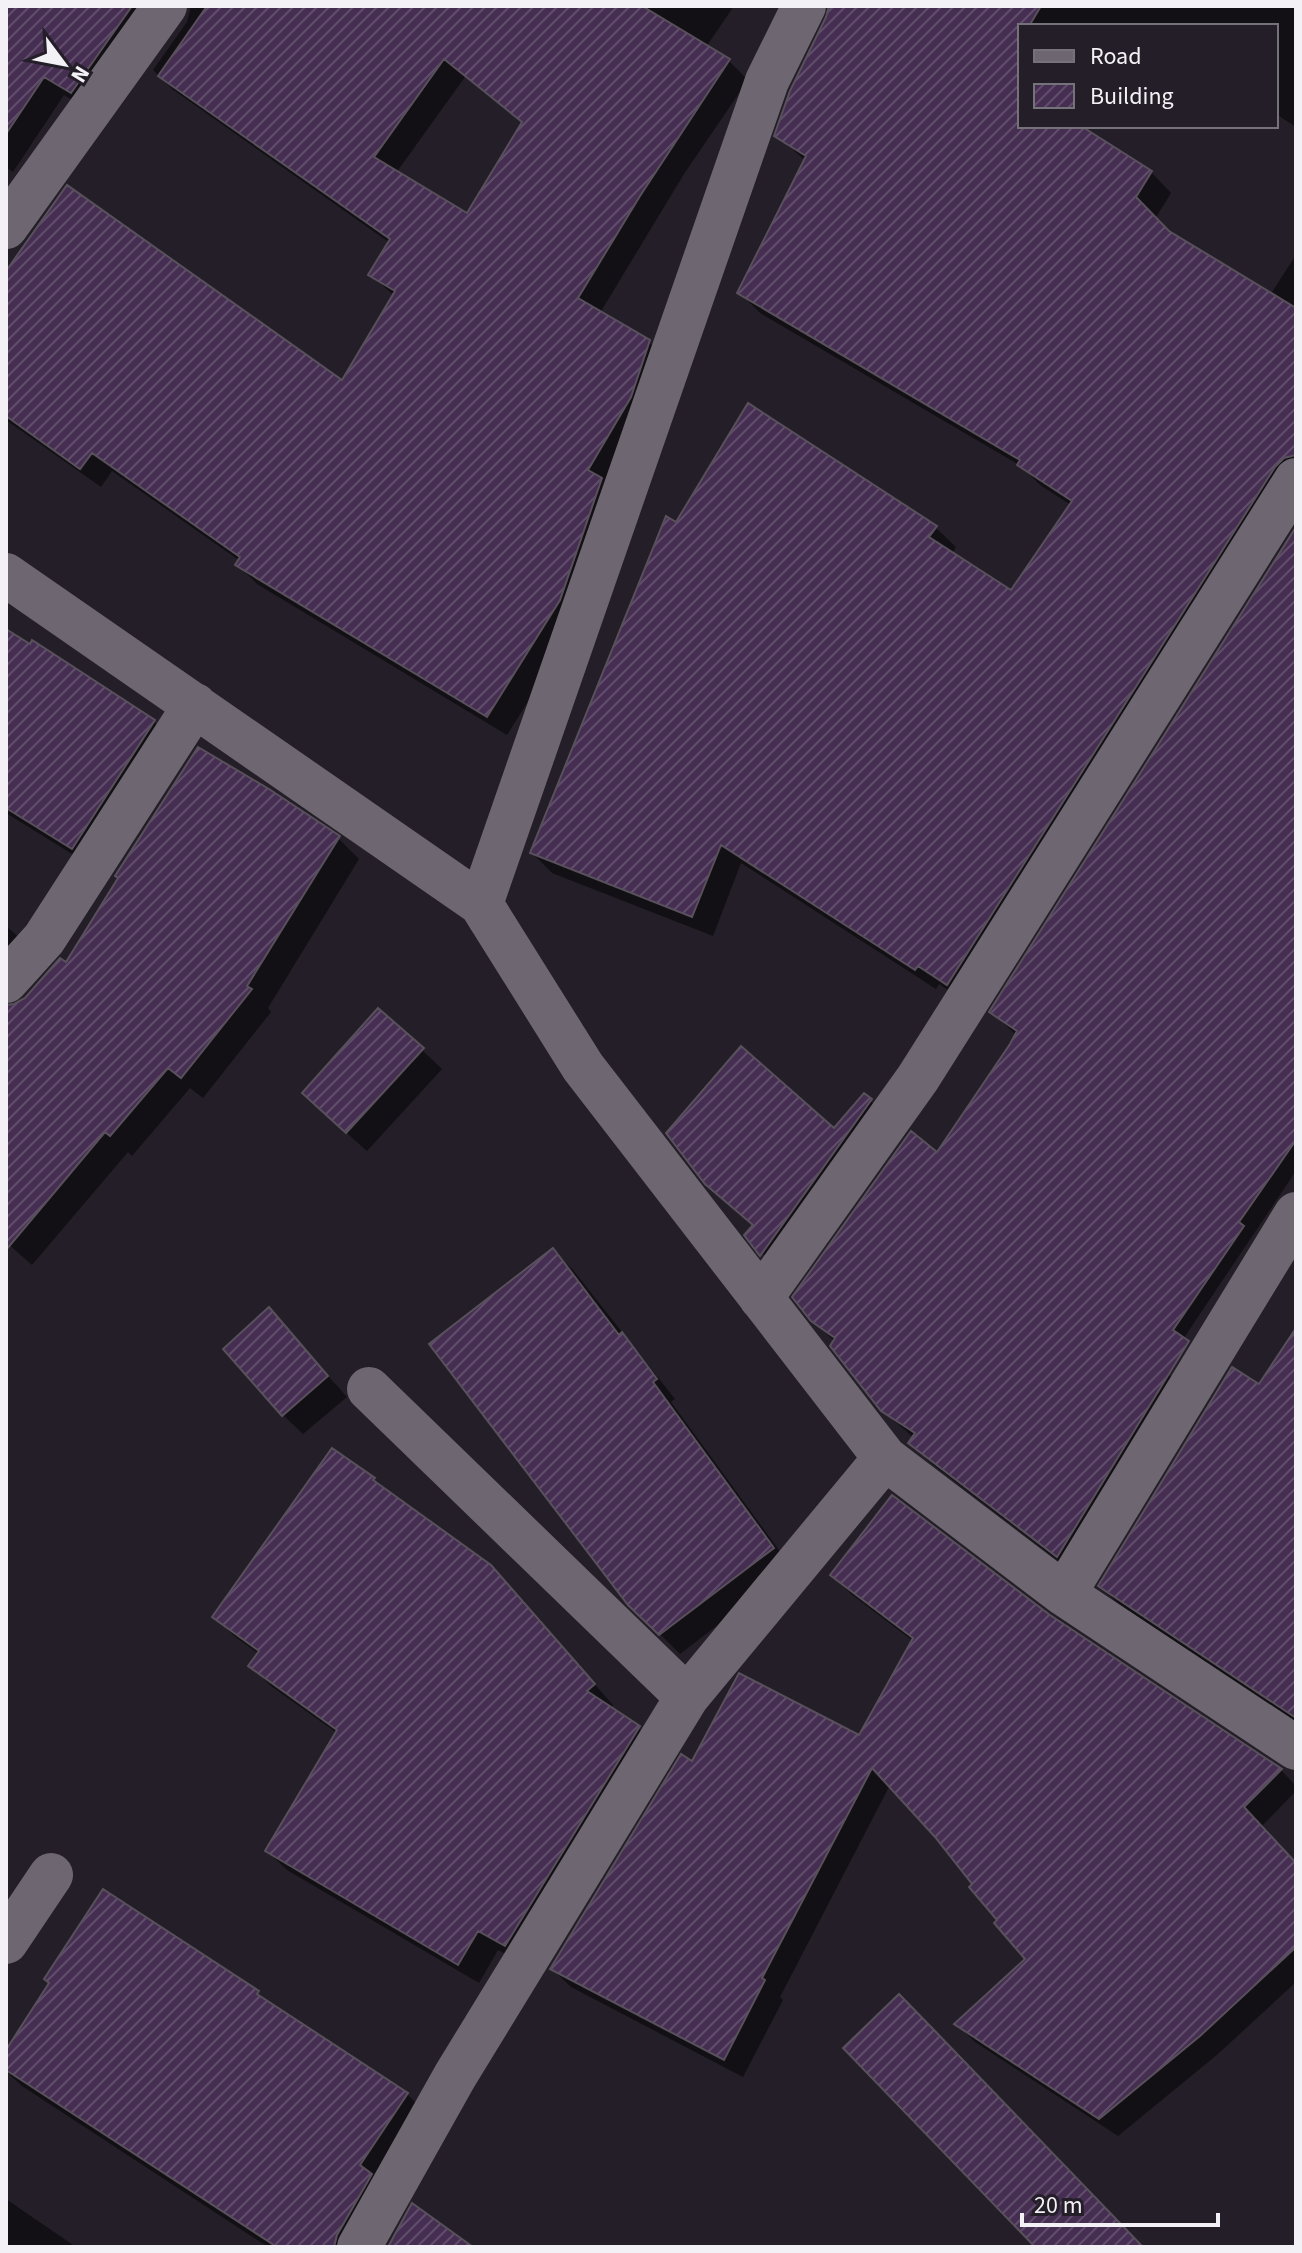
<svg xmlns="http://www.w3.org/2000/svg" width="1302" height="2253" viewBox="0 0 1302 2253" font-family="'Source Sans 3',sans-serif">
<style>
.shadow{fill:#0007;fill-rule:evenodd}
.building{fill:url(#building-hatch);stroke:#58515b;stroke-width:2;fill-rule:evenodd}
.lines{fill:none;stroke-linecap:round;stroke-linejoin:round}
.minor{stroke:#6e6772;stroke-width:44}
</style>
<defs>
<pattern id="building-hatch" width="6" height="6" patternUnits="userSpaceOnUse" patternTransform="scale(2)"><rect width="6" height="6" fill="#452e51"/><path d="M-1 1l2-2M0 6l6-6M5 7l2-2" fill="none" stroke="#604d6b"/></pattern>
</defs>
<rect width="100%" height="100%" fill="#231e27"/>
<!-- shadow -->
<path class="shadow" d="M6,6H170L91,111L64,95L13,172L6,167Z
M191,6H734L706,47L729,61L748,80L684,174L600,313L649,342L669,362L579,620L507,735L257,584L238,565L240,561L112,471L101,487L6,420V275L343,383L394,296L371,274L390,243L172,89L153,70L187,22ZM465,77L523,124L467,216L396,173Z
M831,6H1296V127L1276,114V26H1020V126H1079L1151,172L1171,193L1155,219L1168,233L1270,295L1296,255V486L968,1004L939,984L936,989L741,863L713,936L552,873L532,853L935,527L956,547L952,554L1012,592L1071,505L1040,485L1021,466L760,313L740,293L806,161L777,136L828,18Z
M1296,531V1171L1163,1369L1189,1394L1078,1576L931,1463L911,1443L914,1438L882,1410L835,1342L812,1319L937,1155L1017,1036L992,1012Z
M6,632L154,722L174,741L93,867L6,813Z
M338,838L359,859L268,1008L271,1012L203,1098L190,1088L132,1156L128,1152L32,1265L6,1242V1007L25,1000L67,965Z
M6,926L37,953L6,990Z
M422,1050L442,1069L367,1151L324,1113Z
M864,1095L891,1120L781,1274L747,1235L754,1226L706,1182L835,1131Z
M553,1251L573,1270L675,1399L671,1402L792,1568L680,1654L630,1604Z
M269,1310L347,1397L303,1434L283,1415Z
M1296,1331V1723L1121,1606L1100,1586L1259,1387Z
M333,1451L490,1566L613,1705L609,1708L638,1728L658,1748L526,1964L498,1950L479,1983L287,1870L267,1851L337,1733L271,1686L251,1666L259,1654L234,1636L214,1616Z
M832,1575L1049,1616L1281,1770L1296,1786V1791L1261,1827L1296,1865V1982L1218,2054L1118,2136L975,2042L957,2024L1028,1959L975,1884L936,1835L890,1785L780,1997L783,2000L743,2077L571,1987L552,1969L692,1764L860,1738L913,1641L851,1594Z
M258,1993L271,2006L407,2094L429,2116L354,2247H268L22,2086L6,2071V2054Z
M6,2199L76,2247H6Z"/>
<!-- building -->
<path class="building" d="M6,6H132L71,93L44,77L6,134Z
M207,6H642L730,59L640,196L578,298L650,340L631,397L588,470L602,478L560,600L487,717L235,565L240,557L92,453L80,469L6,416V271L67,185L342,380L395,291L368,275L390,239L158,76ZM444,59L522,122L467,213L374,157Z
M829,6H1041L1029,26H1020V126H1081L1152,171L1136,197L1169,231L1296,308V455L1284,458L1275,467L947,985L918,966L915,970L721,845L692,917L530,853L666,516L676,522L748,403L937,526L929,537L1011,590L1072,501L1017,465L1020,460L737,293L806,156L774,136L790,91L826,17Z
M1296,527V1140L1239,1222L1244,1226L1173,1330L1189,1341L1057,1557L908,1443L915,1433L881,1411L830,1346L835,1338L811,1321L792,1297L911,1131L937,1152L1010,1044L1017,1031L989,1012Z
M6,629L30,644L32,640L155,720L72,849L6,808Z
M198,747L269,789L340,836L247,986L252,989L181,1078L168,1068L110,1136L105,1132L6,1250V1005L14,1004L25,998L60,958L66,962L118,878L115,876Z
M378,1008L424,1048L346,1133L302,1093Z
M741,1046L834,1128L864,1093L872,1099L760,1256L744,1235L753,1225L705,1184L666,1133Z
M553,1248L619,1335L622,1332L657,1379L653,1382L774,1548L659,1635L628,1605L429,1344Z
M269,1307L328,1376L282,1416L223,1349Z
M1296,1328V1718L1098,1586L1232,1367L1259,1384Z
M332,1448L375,1478L373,1480L491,1565L595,1684L587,1691L640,1726L505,1946L478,1931L458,1965L265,1851L337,1730L248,1666L259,1651L212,1617Z
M892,1495L1050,1615L1282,1769L1244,1807L1296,1863V1947L1200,2036L1099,2119L954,2024L1025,1959L994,1923L997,1920L969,1887L972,1884L935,1837L872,1768L762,1978L765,1980L724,2060L550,1969L681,1754L692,1761L739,1673L859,1735L913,1638L830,1575Z
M103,1889L259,1991L257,1994L408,2093L360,2165L372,2174L337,2235L334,2247H277L6,2070V2050L49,1983L44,1979Z
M899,1994L935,2031L1143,2247H1035L843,2048Z
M412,2203L473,2247H388Z"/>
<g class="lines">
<!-- minor -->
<path class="minor" d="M6,227L165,6
M6,575L481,904L583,1067L885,1458L1064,1594L1296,1748
M481,904L767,81L804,6
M6,981L44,939L195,705
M761,1298L918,1078L1296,480
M369,1389L687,1697
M1064,1594L1296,1214
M6,1942L51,1875
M359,2247L455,2076L687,1697L885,1458"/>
</g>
<!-- border -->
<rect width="1302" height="2253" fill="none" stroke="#f3f0f6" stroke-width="16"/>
<!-- legend -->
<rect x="1018" y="24" width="260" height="104" fill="#231e27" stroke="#76727a" stroke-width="2"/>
<rect x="1034" y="50" width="40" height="12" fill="#6e6772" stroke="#76727a" stroke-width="2"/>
<text x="1090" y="64" font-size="24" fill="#f3f0f6">Road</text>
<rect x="1034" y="84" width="40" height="24" fill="url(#building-hatch)" stroke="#76727a" stroke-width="2"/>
<text x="1090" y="104" font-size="24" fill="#f3f0f6">Building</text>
<!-- north arrow -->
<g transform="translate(64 64) rotate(122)" stroke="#231e27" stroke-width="6" paint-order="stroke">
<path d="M0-6L14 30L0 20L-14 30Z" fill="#f3f0f6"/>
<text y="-12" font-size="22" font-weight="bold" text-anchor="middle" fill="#f3f0f6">N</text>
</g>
<!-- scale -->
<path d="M1022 2213v12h196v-12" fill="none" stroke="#f3f0f6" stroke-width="4"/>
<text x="1034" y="2213" font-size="24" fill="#f3f0f6" stroke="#231e27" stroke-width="6" paint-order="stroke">20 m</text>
</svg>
